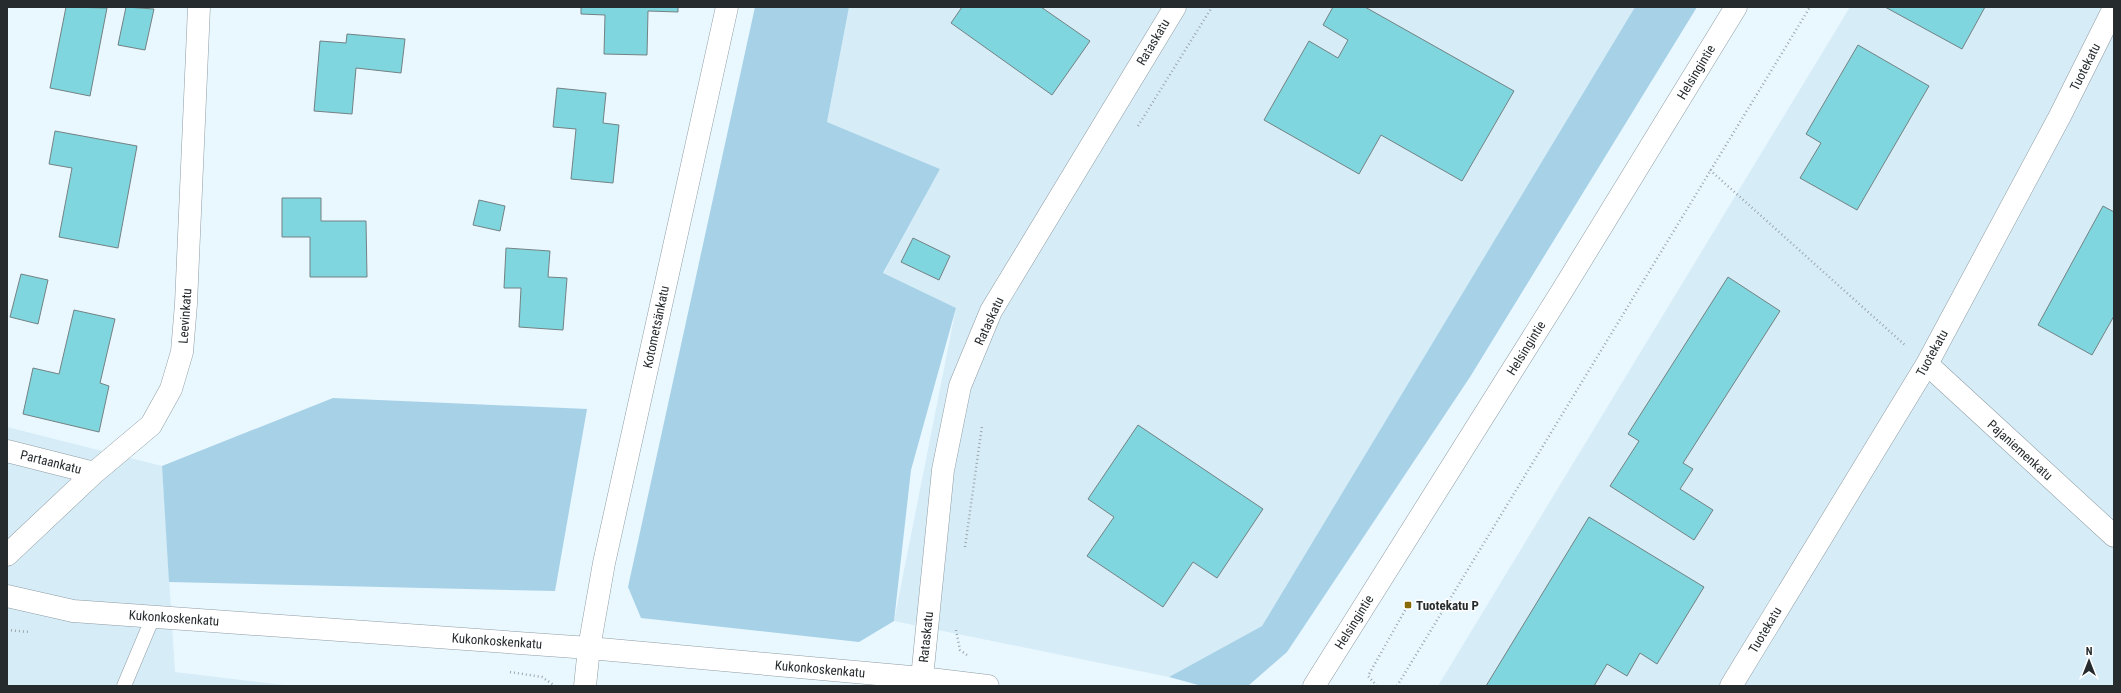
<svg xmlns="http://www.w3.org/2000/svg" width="2121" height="693" viewBox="0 0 2121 693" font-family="'Roboto Condensed',sans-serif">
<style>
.built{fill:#d6ecf7}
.green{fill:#a6d1e7}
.building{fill:#7fd6de;stroke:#738283}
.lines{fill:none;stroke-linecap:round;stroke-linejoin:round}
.service-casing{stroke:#8f9ca3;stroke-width:15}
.minor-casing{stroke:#8f9ca3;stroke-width:23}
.secondary-casing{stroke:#8f9ca3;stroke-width:23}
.path{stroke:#9ca7ac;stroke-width:2.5;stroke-dasharray:1 3;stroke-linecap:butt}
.service{stroke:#fff;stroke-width:14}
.minor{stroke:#fff;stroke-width:22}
.secondary{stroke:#fff;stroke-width:22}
.poi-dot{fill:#876b07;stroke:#fff;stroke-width:1.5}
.labels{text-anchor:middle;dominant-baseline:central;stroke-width:3;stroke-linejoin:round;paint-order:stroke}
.street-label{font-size:13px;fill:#262c2e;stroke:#fff}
.poi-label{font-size:13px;font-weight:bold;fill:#262c2e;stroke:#fff;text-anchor:start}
</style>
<rect width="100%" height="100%" fill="#e9f7ff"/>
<!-- built -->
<path class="built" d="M849,7H1635L1262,626L1169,677L894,621L956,308L883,274L940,169L827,122Z
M1850,7H2114V686H1438Z
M7,427L162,466L175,672L292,686H7Z"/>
<!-- green -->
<path class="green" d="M755,7H849L827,122L940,169L883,273L956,308L911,470L894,621L859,642L641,618L628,587Z
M1635,7H1697L1470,377L1287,652L1248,686H1202L1169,677L1262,626Z
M333,398L587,409L555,591L169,582L162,466Z"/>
<!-- building -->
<path class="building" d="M66,7L107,8L90,96L50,88Z
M126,7L154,9L145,50L118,45Z
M581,7H678V12L648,11L647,55L604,54L605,15L581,14Z
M962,7H1041L1090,41L1052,95L951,23Z
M1333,7H1365L1514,91L1462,181L1381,135L1359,174L1264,120L1309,41L1338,58L1348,40L1323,25Z
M1885,7H1985L1962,49Z
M347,34L405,39L401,73L356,68L352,114L314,111L320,41L346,43Z
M1858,45L1929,86L1857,210L1800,178L1821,143L1806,134Z
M557,88L606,93L603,123L619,125L613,183L571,179L576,129L553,127Z
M55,131L137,146L118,248L59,237L72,168L49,164Z
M282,198H321V221H366L367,277H310V237H282Z
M479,200L505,206L500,231L473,225Z
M2103,206L2114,212V316L2092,355L2038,325Z
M913,238L950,256L939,280L901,262Z
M506,248L550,251L548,277L567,278L563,330L519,327L521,288H504Z
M21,274L48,280L38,324L10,317Z
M1728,277L1780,311L1683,463L1693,469L1680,489L1713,510L1694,540L1610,486L1639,441L1628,434Z
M74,310L115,319L100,383L109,386L99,432L23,414L33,368L59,374Z
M1138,425L1263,509L1217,578L1193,562L1163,607L1087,556L1114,517L1088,499Z
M1589,517L1704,587L1657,664L1640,653L1627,676L1607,664L1594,686H1486Z"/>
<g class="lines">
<defs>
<path id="service" d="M124,686L153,617"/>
<path id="minor" d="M1927,364L2114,536
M7,451L94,473
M7,555L94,473L151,425L171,389L182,352L186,304L199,7
M7,596L73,611L589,648L922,678L988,686
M922,678L943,470L960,386L991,311L1175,7
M585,686L589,648L604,563L727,7
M1731,686L1927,364L2060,116L2114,8"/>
<path id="secondary" d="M1314,686L1562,291L1736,7"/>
</defs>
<!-- service casing -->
<use href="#service" class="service-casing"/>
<!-- minor casing -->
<use href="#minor" class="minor-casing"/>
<!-- secondary casing -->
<use href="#secondary" class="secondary-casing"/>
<!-- path -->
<path class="path" d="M1138,126L1212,7
M1710,170L1906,346
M965,547L982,426
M7,630L30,632
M956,630L960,650L967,655
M510,672L542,677L555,686
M1377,686L1368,676L1408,605
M1397,686L1810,7"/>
<!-- service -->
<use href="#service" class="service"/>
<!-- minor -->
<use href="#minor" class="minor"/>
<!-- secondary -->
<use href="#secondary" class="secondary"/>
</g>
<!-- markers -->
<rect class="poi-dot" x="1404" y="601" width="8" height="8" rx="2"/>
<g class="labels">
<!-- street labels -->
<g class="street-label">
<text transform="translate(1153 42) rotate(-59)">Rataskatu</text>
<text transform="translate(2085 67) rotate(-63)">Tuotekatu</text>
<text transform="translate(1696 72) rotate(-59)">Helsingintie</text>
<text transform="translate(185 316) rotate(-86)">Leevinkatu</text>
<text transform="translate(989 321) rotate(-65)">Rataskatu</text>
<text transform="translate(656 327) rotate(-78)">Kotometsänkatu</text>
<text transform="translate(1526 348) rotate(-58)">Helsingintie</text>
<text transform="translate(1932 353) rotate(-61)">Tuotekatu</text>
<text transform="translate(2020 450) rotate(42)">Pajaniemenkatu</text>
<text transform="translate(51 462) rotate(14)">Partaankatu</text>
<text transform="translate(174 618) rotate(4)">Kukonkoskenkatu</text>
<text transform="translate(1354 622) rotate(-58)">Helsingintie</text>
<text transform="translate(1765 630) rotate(-59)">Tuotekatu</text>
<text transform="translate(926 637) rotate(-84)">Rataskatu</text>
<text transform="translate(497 641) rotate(4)">Kukonkoskenkatu</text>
<text transform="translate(820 669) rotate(5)">Kukonkoskenkatu</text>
</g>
<!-- poi labels -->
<g class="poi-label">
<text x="1416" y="605">Tuotekatu P</text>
</g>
</g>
<!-- border -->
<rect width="2121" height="693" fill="none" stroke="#262c2e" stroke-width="16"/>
<!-- north arrow -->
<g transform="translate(2089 661)" stroke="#ffffff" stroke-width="3" paint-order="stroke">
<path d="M0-3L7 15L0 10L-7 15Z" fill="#262c2e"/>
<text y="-6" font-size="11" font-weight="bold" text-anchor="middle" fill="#262c2e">N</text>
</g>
</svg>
